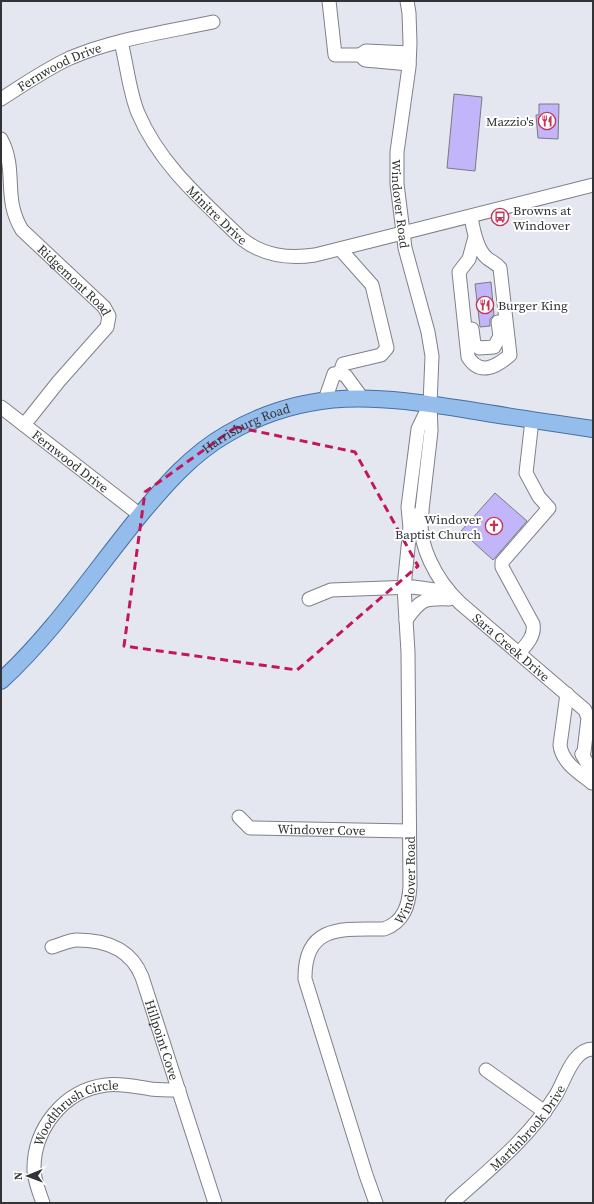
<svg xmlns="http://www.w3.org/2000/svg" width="594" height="1204" viewBox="0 0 594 1204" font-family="'Source Serif 4',serif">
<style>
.building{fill:#c3b5fa;stroke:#7b7981}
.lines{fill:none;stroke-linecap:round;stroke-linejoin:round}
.minor-casing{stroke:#7f8189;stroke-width:15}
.major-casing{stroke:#4570a4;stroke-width:18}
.minor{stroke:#fff;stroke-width:13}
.major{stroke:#95bdec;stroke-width:16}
.marked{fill:none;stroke:#c2185b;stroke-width:3;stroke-dasharray:8 5;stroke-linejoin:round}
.labels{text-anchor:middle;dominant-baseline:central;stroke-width:4;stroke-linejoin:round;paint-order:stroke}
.street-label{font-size:13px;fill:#323336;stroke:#fff}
.poi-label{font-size:13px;fill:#323336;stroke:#fff;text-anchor:end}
</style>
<rect width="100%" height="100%" fill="#e4e7ef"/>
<!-- building -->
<path class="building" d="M454,94L482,97L475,171L447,168Z
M539,104H559L558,139L538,138L536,115H539Z
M491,282L494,315L490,319V326L480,327L475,284Z
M495,493L527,521L493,560L461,531Z"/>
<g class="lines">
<defs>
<g id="minor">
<path d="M329,1L335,55H360"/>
<path id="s1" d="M407,1L409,13L410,43L409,67L397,152V184L405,248L428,332L432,356L430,404L431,431L422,510L410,528"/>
<path id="s2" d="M121,42C127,65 129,91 138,113C160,165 203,201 242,239C264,256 288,259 315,255L593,185"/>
<path d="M409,64L365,60L360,55L366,51L409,53"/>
<path id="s3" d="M1,99C23,85 46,69 70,58C114,39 166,32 213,22"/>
<path id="s4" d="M1,139C18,171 2,197 22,230L104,307L109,316L107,327L59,381L24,425"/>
<path d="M471,217C473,229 477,250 487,258C492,262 496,263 500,268L510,355C496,367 480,376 468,357L459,272L469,259L475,237"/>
<path d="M472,329L474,344L479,348L494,347L500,336L498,322"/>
<path d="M340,373L343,364L381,355L387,348L372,285L340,249"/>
<path d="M325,400L334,374L340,373L346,376L362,398"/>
<path id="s5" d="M1,407L140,515"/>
<path id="s6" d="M422,512C416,544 437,581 460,603L585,710L588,718L584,752L582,754"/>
<path d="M309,599L331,590L413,587L435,590L454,598"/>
<path d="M406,620C421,599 424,598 449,599"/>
<path d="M519,653C527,644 535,636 533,624L502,567V562L549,508L539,497L526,473L532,420"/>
<path d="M567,694L560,745C562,762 578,772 591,782"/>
<path d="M582,754L587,763L592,783"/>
<path id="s7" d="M239,817L250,828L409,831"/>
<path id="s8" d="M52,947C60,945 69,940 77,940C106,940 131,949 142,977L215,1203"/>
<path d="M486,1070L545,1112"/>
<path id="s9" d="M43,1203C39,1192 35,1182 34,1171C33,1129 64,1090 106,1085C122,1083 136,1087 151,1089C161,1090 170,1090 179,1090"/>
<path id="s10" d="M376,1203L366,1175L305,979C304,924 343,929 384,929C404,922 409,905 410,886L408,652L404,587L410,528L408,507L418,429L430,404"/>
<path id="s11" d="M452,1203C490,1169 529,1138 556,1095C565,1080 573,1049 593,1049"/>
</g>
<g id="major">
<path id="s12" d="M1,681C55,631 95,570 141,514C166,484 192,454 227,434C309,386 380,396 469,410C511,417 552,423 593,429"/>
</g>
</defs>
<!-- minor casing -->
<use href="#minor" class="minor-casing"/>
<!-- major casing -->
<use href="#major" class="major-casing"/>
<!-- minor -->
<use href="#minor" class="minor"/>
<!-- major -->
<use href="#major" class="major"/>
</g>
<!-- marked area -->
<path class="marked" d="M236,427L355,452L418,566L297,670L124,646L145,492Z"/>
<!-- icons -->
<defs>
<symbol id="restaurant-ring" viewBox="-11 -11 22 22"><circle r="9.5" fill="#fff" stroke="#c53557" stroke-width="1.5"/><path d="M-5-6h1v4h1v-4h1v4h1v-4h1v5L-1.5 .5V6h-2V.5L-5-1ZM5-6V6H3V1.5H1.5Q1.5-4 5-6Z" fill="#c53557"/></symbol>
<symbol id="bus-ring" viewBox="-11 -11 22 22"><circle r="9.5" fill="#fff" stroke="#c53557" stroke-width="1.5"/><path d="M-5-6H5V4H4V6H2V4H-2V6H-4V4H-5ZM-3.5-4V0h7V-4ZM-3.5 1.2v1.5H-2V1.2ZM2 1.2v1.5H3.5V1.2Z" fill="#c53557"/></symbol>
<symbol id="church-ring" viewBox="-11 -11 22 22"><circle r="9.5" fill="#fff" stroke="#c53557" stroke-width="1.5"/><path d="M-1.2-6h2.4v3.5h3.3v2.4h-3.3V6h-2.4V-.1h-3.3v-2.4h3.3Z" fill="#c53557"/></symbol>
</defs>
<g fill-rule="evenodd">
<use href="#restaurant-ring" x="537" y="111" width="20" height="20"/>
<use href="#bus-ring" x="490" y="207" width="20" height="20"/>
<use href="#restaurant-ring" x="475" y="295" width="20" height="20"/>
<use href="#church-ring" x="484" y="516" width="20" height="20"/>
</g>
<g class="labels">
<!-- street labels -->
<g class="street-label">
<text stroke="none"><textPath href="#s3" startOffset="67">Fernwood Drive</textPath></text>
<text stroke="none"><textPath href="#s1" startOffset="204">Windover Road</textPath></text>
<text stroke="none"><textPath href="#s2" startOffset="203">Minitre Drive</textPath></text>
<text stroke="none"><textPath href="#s4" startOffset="167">Ridgemont Road</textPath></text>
<text stroke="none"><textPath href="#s12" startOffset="356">Harrisburg Road</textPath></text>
<text stroke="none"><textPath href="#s5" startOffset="88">Fernwood Drive</textPath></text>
<text stroke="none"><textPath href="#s6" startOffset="170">Sara Creek Drive</textPath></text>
<text stroke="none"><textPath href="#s7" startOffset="87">Windover Cove</textPath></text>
<text stroke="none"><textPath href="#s10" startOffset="405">Windover Road</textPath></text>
<text stroke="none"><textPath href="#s8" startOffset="172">Hillpoint Cove</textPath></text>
<text stroke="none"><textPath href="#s9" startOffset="114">Woodthrush Circle</textPath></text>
<text stroke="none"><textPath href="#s11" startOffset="107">Martinbrook Drive</textPath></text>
</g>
<!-- poi labels -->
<g class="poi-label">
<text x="534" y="121">Mazzio's</text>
<text x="513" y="210" text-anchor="start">Browns at<tspan x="513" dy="15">Windover</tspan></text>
<text x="498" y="305" text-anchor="start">Burger King</text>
<text x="481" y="519">Windover<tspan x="481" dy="15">Baptist Church</tspan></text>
</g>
</g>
<!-- border -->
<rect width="594" height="1204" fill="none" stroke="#323336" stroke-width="4"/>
<!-- north arrow -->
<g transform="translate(28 1176) rotate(269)" stroke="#ffffff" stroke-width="3" paint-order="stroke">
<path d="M0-3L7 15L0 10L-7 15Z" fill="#323336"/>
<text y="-6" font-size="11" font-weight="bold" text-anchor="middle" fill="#323336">N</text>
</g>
</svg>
